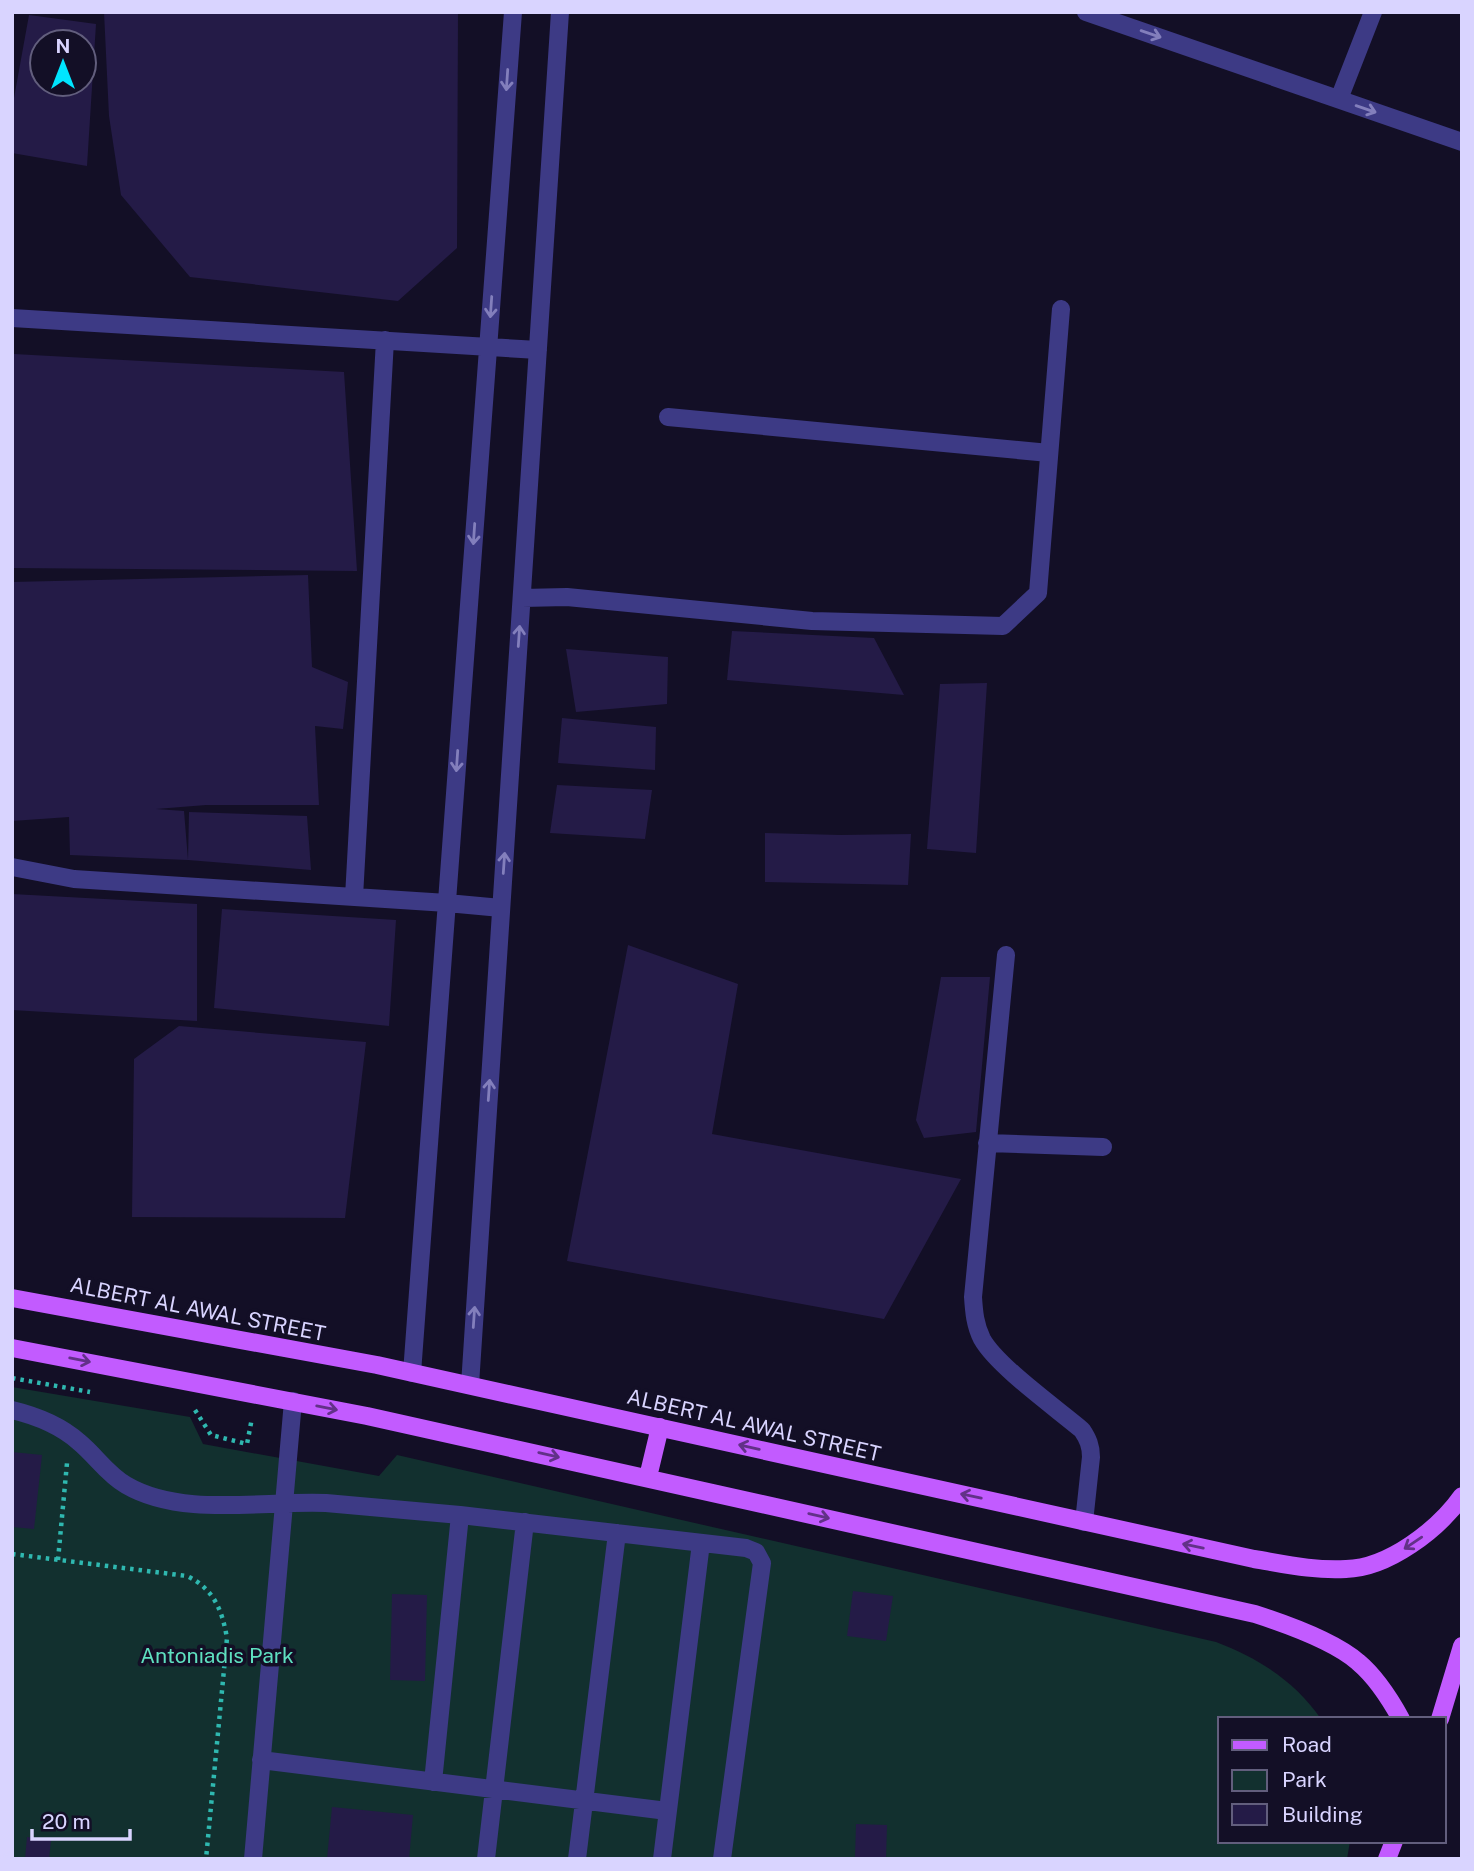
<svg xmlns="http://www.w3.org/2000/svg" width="1474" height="1871" viewBox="0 0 1474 1871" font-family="'Public Sans',sans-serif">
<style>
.green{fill:#12302f}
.building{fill:#241b47;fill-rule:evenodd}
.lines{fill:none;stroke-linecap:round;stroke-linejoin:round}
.path{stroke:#2fb8b0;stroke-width:4.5;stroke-dasharray:3.5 5;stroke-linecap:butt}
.minor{stroke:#3d3a85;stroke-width:18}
.major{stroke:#c25bff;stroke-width:18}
.oneway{stroke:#837fbc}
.oneway2{stroke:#623188}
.labels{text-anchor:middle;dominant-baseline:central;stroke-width:7;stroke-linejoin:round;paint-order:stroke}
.street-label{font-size:21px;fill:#d9d4ff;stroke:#130f26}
.park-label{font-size:21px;fill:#5fe0c0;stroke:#130f26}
</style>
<rect width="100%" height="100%" fill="#130f26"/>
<!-- green -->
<path class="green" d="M12,1387L190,1417L203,1444L379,1476L397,1455L1216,1642C1258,1658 1295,1681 1321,1719H1220V1841H1350L1347,1859H12Z"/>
<!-- building -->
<path class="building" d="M104,12H458L457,248L398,301L190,277L121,195L109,116Z
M29,15L96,24L87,166L12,153V109ZM42,42H84V84H42Z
M14,354L344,372L357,571L12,568V375Z
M308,575L312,667L348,682L343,729L315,726L319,805H206L156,809L184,811L188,860L70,855L69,817L12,821V582Z
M732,631L874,638L904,695L727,680Z
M566,649L668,657L667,704L576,712Z
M987,683L976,853L927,849L940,684Z
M562,718L656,727L655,770L558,763Z
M557,785L652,790L645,839L550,833Z
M189,812L307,816L311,870L188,860Z
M765,833L840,835L911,834L908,885L765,882Z
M12,894L197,904V1021L12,1010Z
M222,909L396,920L389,1026L214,1008Z
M628,945L738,984L712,1134L961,1179L884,1319L567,1261Z
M941,977H990L976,1132L924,1138L916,1120Z
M179,1026L366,1042L345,1218L132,1217L134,1059Z
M12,1452L42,1455L34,1529L12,1527Z
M853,1591L893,1596L886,1641L847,1636Z
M392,1594L427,1595L425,1681L390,1680Z
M332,1807L413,1815L409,1859H327Z
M856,1824L887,1825L886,1859L855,1858Z
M27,1837L51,1840L49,1859H25Z"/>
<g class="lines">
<!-- path -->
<path class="path" d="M12,1378L90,1392
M195,1410L211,1435L247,1444L252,1418
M12,1554L187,1576C214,1589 222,1610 227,1638L206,1859
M58,1560L67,1463"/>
<!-- minor -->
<path class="minor" d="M1086,12L1462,142
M1339,99L1373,12
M12,318L538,350
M668,417L1049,453
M522,598L567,597L812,621L1003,626L1038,593L1061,309
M12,867L74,879L447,903L501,908
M354,897L385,340
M1006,955L973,1297C974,1312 975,1325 982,1339C997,1366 1056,1408 1082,1430C1088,1439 1091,1446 1091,1457L1084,1522
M987,1143L1103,1147
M412,1373L513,12
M470,1385L560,12
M12,1410C37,1416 60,1425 79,1442C96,1456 107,1474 126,1485C182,1518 265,1500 326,1503L460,1515L746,1548L756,1552L762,1563L722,1859
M261,1760L667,1811
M433,1782L460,1515
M253,1859L293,1401
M486,1859L525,1522
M577,1859L617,1533
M662,1859L701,1543"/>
<!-- major -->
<path class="major" d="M12,1298L377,1365L1254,1559C1284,1564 1315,1571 1346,1569C1388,1568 1438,1530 1462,1496
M12,1348L367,1416L1255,1614C1286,1624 1334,1641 1358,1662C1376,1677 1390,1699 1401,1719
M648,1477L660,1427
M1440,1719L1462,1646
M1387,1859L1394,1841"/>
</g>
<!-- one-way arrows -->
<defs><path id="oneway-shaft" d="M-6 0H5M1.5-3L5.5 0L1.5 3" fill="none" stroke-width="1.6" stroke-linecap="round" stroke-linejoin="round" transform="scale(1.75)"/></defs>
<g class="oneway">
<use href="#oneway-shaft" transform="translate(1151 34) rotate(19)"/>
<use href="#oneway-shaft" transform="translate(507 80) rotate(94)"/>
<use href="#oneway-shaft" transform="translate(1366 109) rotate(19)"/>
<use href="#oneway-shaft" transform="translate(491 307) rotate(94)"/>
<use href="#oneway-shaft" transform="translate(474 534) rotate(94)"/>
<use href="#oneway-shaft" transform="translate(519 636) rotate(-86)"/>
<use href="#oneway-shaft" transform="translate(457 761) rotate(94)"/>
<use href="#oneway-shaft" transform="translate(504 863) rotate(-86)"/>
<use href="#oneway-shaft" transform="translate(489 1090) rotate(-86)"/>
<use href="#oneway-shaft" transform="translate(474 1317) rotate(-86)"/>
</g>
<g class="oneway2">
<use href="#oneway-shaft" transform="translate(80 1360) rotate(11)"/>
<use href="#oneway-shaft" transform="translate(327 1408) rotate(11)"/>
<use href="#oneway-shaft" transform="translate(749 1447) rotate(-167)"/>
<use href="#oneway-shaft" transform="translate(549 1455) rotate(13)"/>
<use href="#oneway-shaft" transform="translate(971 1496) rotate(-168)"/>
<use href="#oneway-shaft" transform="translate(819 1516) rotate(13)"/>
<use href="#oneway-shaft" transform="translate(1413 1543) rotate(146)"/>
<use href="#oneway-shaft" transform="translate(1193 1546) rotate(-168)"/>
</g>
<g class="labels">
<!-- street labels -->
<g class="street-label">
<text transform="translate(198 1309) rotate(11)">ALBERT AL AWAL STREET</text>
<text transform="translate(754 1425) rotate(13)">ALBERT AL AWAL STREET</text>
</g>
<!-- park labels -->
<g class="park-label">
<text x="217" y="1655">Antoniadis Park</text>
</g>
</g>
<!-- border -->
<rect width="1474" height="1871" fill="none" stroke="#d9d4ff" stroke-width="28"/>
<!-- legend -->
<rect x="1218" y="1717" width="228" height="126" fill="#130f26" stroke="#625e7d" stroke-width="2"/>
<rect x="1232" y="1740" width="35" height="10" fill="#c25bff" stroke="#625e7d" stroke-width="2"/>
<text x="1282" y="1752" font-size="21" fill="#d9d4ff">Road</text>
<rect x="1232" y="1770" width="35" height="21" fill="#12302f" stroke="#625e7d" stroke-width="2"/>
<text x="1282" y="1787" font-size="21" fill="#d9d4ff">Park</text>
<rect x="1232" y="1804" width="35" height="21" fill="#241b47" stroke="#625e7d" stroke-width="2"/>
<text x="1282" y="1822" font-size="21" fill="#d9d4ff">Building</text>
<!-- north arrow -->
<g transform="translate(63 63)"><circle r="33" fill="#130f26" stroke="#625e7d" stroke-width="2"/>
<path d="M0-5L12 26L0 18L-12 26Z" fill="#00e5ff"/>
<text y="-10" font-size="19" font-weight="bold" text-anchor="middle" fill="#d9d4ff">N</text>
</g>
<!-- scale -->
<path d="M32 1829v10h98v-10" fill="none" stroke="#d9d4ff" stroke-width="3.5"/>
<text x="42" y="1829" font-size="21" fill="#d9d4ff" stroke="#130f26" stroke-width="5" paint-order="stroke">20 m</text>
</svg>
